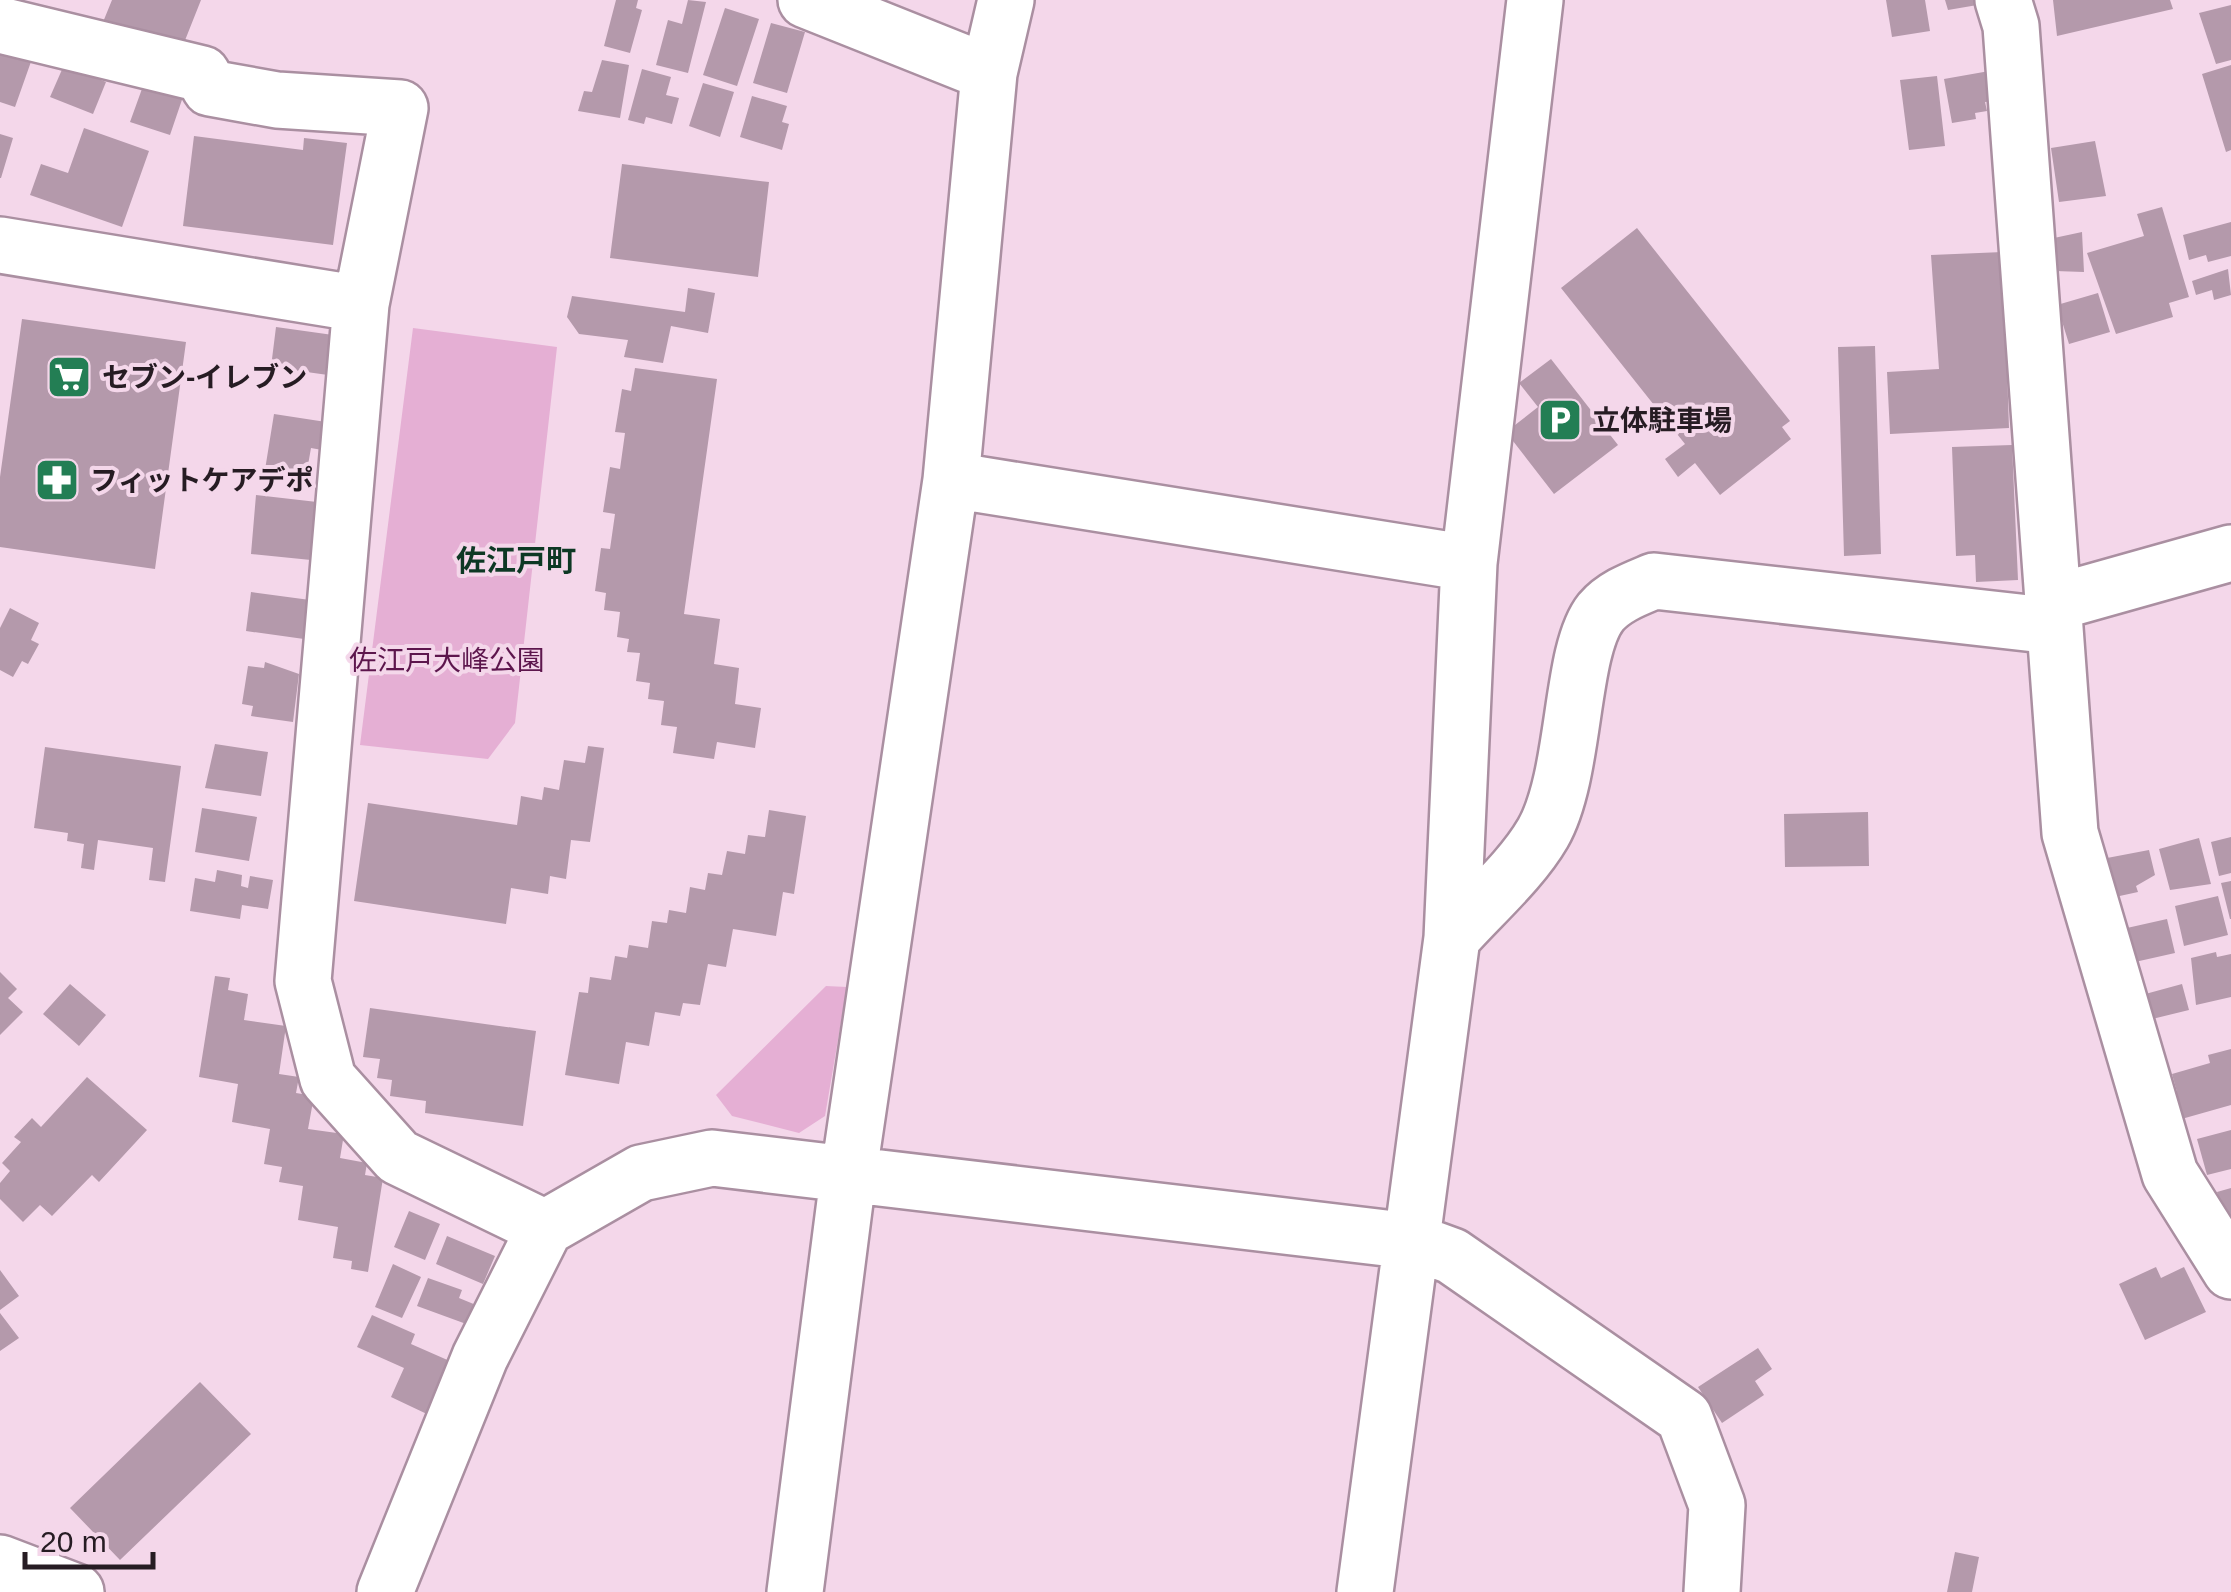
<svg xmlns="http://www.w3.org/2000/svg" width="2231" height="1592" viewBox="0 0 2231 1592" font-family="Arial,'Noto Sans JP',sans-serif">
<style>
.green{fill:#e5afd4}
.building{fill:#b499ab}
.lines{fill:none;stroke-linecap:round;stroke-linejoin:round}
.minor-casing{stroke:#aa8fa1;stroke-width:60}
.minor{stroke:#fff;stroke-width:55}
.labels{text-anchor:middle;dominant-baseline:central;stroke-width:8;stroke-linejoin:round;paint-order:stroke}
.poi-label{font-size:28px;font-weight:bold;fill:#261c23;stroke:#f4d7ea;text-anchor:start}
.park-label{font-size:28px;fill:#5d164d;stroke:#f4d7ea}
.neighbourhood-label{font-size:30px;font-weight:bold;fill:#0d3824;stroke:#f4d7ea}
</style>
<rect width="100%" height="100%" fill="#f4d7ea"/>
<!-- green -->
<path class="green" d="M413,328L557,347L515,723L488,759L360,745Z
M826,986L847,987L825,1116L799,1133L732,1116L716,1095Z"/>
<!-- building -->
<path class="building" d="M112,0H201L178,58L101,27Z
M616,0H638L636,8L642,10L630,53L604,46Z
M688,0L706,2L688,73L656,65L668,20L682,24Z
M1886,0H1925L1930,31L1892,37Z
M1945,0H1995V2L1948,10Z
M2053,0H2170L2173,9L2057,36Z
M2231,5V60L2216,64L2199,13Z
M725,8L759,19L737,86L703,75Z
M771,23L805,32L787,93L753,83Z
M0,44L33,56L15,107L0,102Z
M602,60L629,65L620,118L578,111L584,91L592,92Z
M64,65L106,82L93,114L50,97Z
M2231,65V150L2226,152L2202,74Z
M642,69L671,77L666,95L679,98L672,124L646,117L644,124L628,120Z
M1995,70V101L1985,102L1987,111L1975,113L1976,119L1952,123L1944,79Z
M147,75L186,88L170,135L130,122Z
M1937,76L1945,146L1909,150L1900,80Z
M703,83L734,92L720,137L689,126Z
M752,96L787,106L782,122L789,124L782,150L740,137Z
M84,128L149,151L122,227L30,195L41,164L68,173Z
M0,134L13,138L1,178H0Z
M194,136L303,150L304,138L347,143L333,245L183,226Z
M2095,141L2106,196L2059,202L2051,148Z
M622,164L769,182L758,277L610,258Z
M2162,207L2189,297L2169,303L2173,317L2116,334L2087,253L2144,236L2137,214Z
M2231,222V256L2208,262L2206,255L2189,260L2183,235Z
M1637,228L1790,421L1782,427L1791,439L1720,495L1695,463L1678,477L1665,459L1685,444L1561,288Z
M2082,232L2084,272L2055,271L2054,238Z
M2003,252L2009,428L1890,434L1887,372L1939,369L1931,255Z
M2228,269L2231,295L2214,300L2212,290L2196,295L2192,281Z
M688,288L715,293L708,333L671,326L663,363L624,357L628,340L579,334L567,317L572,296L685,312Z
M2098,293L2110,332L2069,344L2057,305Z
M22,319L186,342L155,569L0,547V477Z
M276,327L333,335L328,375L271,367Z
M1875,346L1881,554L1844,556L1838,347Z
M1551,359L1618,445L1554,494L1506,432L1538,407L1519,383Z
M635,368L717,379L684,614L720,619L714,664L739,668L735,704L761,708L755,748L717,742L714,759L673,753L677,727L661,725L664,701L648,699L650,683L636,681L640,653L627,652L629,639L617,637L620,612L604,610L606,593L595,591L601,548L610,549L615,514L603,512L610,467L620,469L625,433L615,432L622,389L631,391Z
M274,414L326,422L322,450L311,448L305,482L264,476Z
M2012,445L2018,580L1976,582L1975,555L1956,556L1952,447Z
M256,495L317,502L311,560L251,554Z
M251,592L310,600L304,639L246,631Z
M10,608L39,623L31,640L39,644L28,664L22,661L13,677L0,670V628Z
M265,662L299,674L293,722L251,716L253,706L242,704L248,666L264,668Z
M215,744L268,752L261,796L205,788Z
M588,746L604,748L590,842L571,840L566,879L550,876L548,894L511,888L506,924L354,901L368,803L517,825L521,796L542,800L544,787L559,790L564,760L585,763Z
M45,747L181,766L165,882L149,880L153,848L98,840L94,870L81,868L84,844L67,841L68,833L34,828Z
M202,808L257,817L249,861L195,852Z
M769,810L806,816L794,894L783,892L776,936L733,929L726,967L708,964L700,1005L683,1003L680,1016L655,1012L649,1046L626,1042L619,1084L565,1075L579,992L588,993L590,977L611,980L615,956L627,958L629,945L648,948L652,921L667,923L669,910L686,913L690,887L705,890L708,873L722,875L727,851L745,854L748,835L765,837Z
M1868,812L1869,866L1785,867L1784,814Z
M2231,837V873L2219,876L2211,842Z
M2199,838L2211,884L2170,890L2159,849Z
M2149,850L2155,875L2136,886L2138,892L2115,897L2107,858Z
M217,870L242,875L241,886L248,888L250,876L273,880L268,909L242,905L240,919L190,911L195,878L215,882Z
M2231,881V919H2230L2221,883Z
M2218,896L2228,935L2184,946L2175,906Z
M2167,919L2175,953L2126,964L2118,930Z
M2216,952L2217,957L2231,954V997L2196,1005L2191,958Z
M0,972L17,989L8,998L23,1012L0,1035Z
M215,976L230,978L228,990L248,994L244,1020L286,1026L279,1074L299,1077L296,1093L314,1096L308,1129L344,1134L340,1158L367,1163L365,1175L383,1178L368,1272L351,1269L352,1261L333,1258L338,1227L298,1220L303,1186L279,1182L282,1167L264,1164L270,1129L232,1122L238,1084L199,1077Z
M70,984L106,1015L79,1046L43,1014Z
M2182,984L2189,1010L2144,1021L2138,996Z
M370,1008L536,1031L523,1126L425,1113L426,1101L390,1096L392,1080L377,1078L380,1059L363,1057Z
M2231,1049V1105L2178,1120L2171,1093L2177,1092L2172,1074L2210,1063L2208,1055Z
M87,1077L147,1130L99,1182L92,1175L52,1216L40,1205L23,1222L0,1199V1183L10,1171L2,1163L21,1142L14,1137L32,1118L41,1127Z
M2231,1130V1169L2207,1175L2197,1139Z
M2231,1188V1215L2223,1217L2217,1192Z
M409,1211L440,1224L425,1260L394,1247Z
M447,1236L495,1256L483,1284L436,1264Z
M393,1264L421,1277L402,1318L375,1307Z
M2156,1267L2161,1278L2184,1267L2206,1312L2145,1340L2119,1284Z
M0,1270L19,1296L0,1310Z
M428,1278L462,1290L459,1298L476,1305L469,1325L417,1306Z
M0,1313L19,1338L0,1351Z
M372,1315L415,1334L411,1344L452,1362L429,1415L391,1397L404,1368L357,1347Z
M1758,1348L1772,1369L1755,1381L1764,1395L1722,1423L1698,1387Z
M200,1382L251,1434L120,1560L70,1508Z
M1955,1552L1979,1557L1972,1592H1947Z"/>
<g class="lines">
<defs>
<path id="minor" d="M806,0L989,73
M2003,0L2011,26L2070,833L2170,1174L2231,1271
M0,25L202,74L210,88L277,100L400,108L361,304L303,981L328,1079L398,1157L545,1228
M0,245L361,304
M951,480L1469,563
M2053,603L2231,553
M1452,938C1481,905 1521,871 1543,833C1577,773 1569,652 1601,612C1615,596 1635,589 1654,581L2054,626
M0,1563L76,1592
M385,1592L480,1357L545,1228L641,1173L712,1158L1411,1241L1452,1256L1684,1417L1717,1505L1712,1592
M795,1592L848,1178L951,480L989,73L1006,0
M1365,1592L1452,938L1469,563L1535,0"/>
</defs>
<!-- minor casing -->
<use href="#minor" class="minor-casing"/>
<!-- minor -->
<use href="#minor" class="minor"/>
</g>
<!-- icons -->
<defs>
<symbol id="supermarket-square" viewBox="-11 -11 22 22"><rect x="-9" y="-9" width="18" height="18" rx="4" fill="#237e54" stroke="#f4d7ea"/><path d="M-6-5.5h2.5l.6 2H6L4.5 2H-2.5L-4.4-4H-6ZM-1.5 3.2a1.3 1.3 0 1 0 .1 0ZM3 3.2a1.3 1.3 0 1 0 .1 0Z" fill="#fff"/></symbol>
<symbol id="parking-square" viewBox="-11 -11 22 22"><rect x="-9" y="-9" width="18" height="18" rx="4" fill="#237e54" stroke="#f4d7ea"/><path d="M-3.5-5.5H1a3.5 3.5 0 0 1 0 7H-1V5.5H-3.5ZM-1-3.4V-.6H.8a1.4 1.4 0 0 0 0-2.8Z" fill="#fff"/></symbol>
<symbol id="pharmacy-square" viewBox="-11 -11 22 22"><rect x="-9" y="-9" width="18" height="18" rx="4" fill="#237e54" stroke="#f4d7ea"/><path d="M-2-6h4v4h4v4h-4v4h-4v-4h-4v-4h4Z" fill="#fff"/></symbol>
</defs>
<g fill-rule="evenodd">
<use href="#supermarket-square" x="44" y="352" width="50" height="50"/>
<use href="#parking-square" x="1535" y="395" width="50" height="50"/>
<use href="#pharmacy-square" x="32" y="455" width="50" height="50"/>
</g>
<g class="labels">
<!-- poi labels -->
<g class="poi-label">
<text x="102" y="377">セブン-イレブン</text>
<text x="1592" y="420">立体駐車場</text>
<text x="90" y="480">フィットケアデポ</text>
</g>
<!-- park labels -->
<g class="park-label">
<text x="447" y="660">佐江戸大峰公園</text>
</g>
<!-- neighbourhood labels -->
<g class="neighbourhood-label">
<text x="516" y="560">佐江戸町</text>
</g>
</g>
<!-- scale -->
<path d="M25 1552v15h128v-15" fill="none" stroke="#261c23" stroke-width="5"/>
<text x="40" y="1552" font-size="30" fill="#261c23" stroke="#f4d7ea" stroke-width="8" paint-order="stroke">20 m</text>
</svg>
